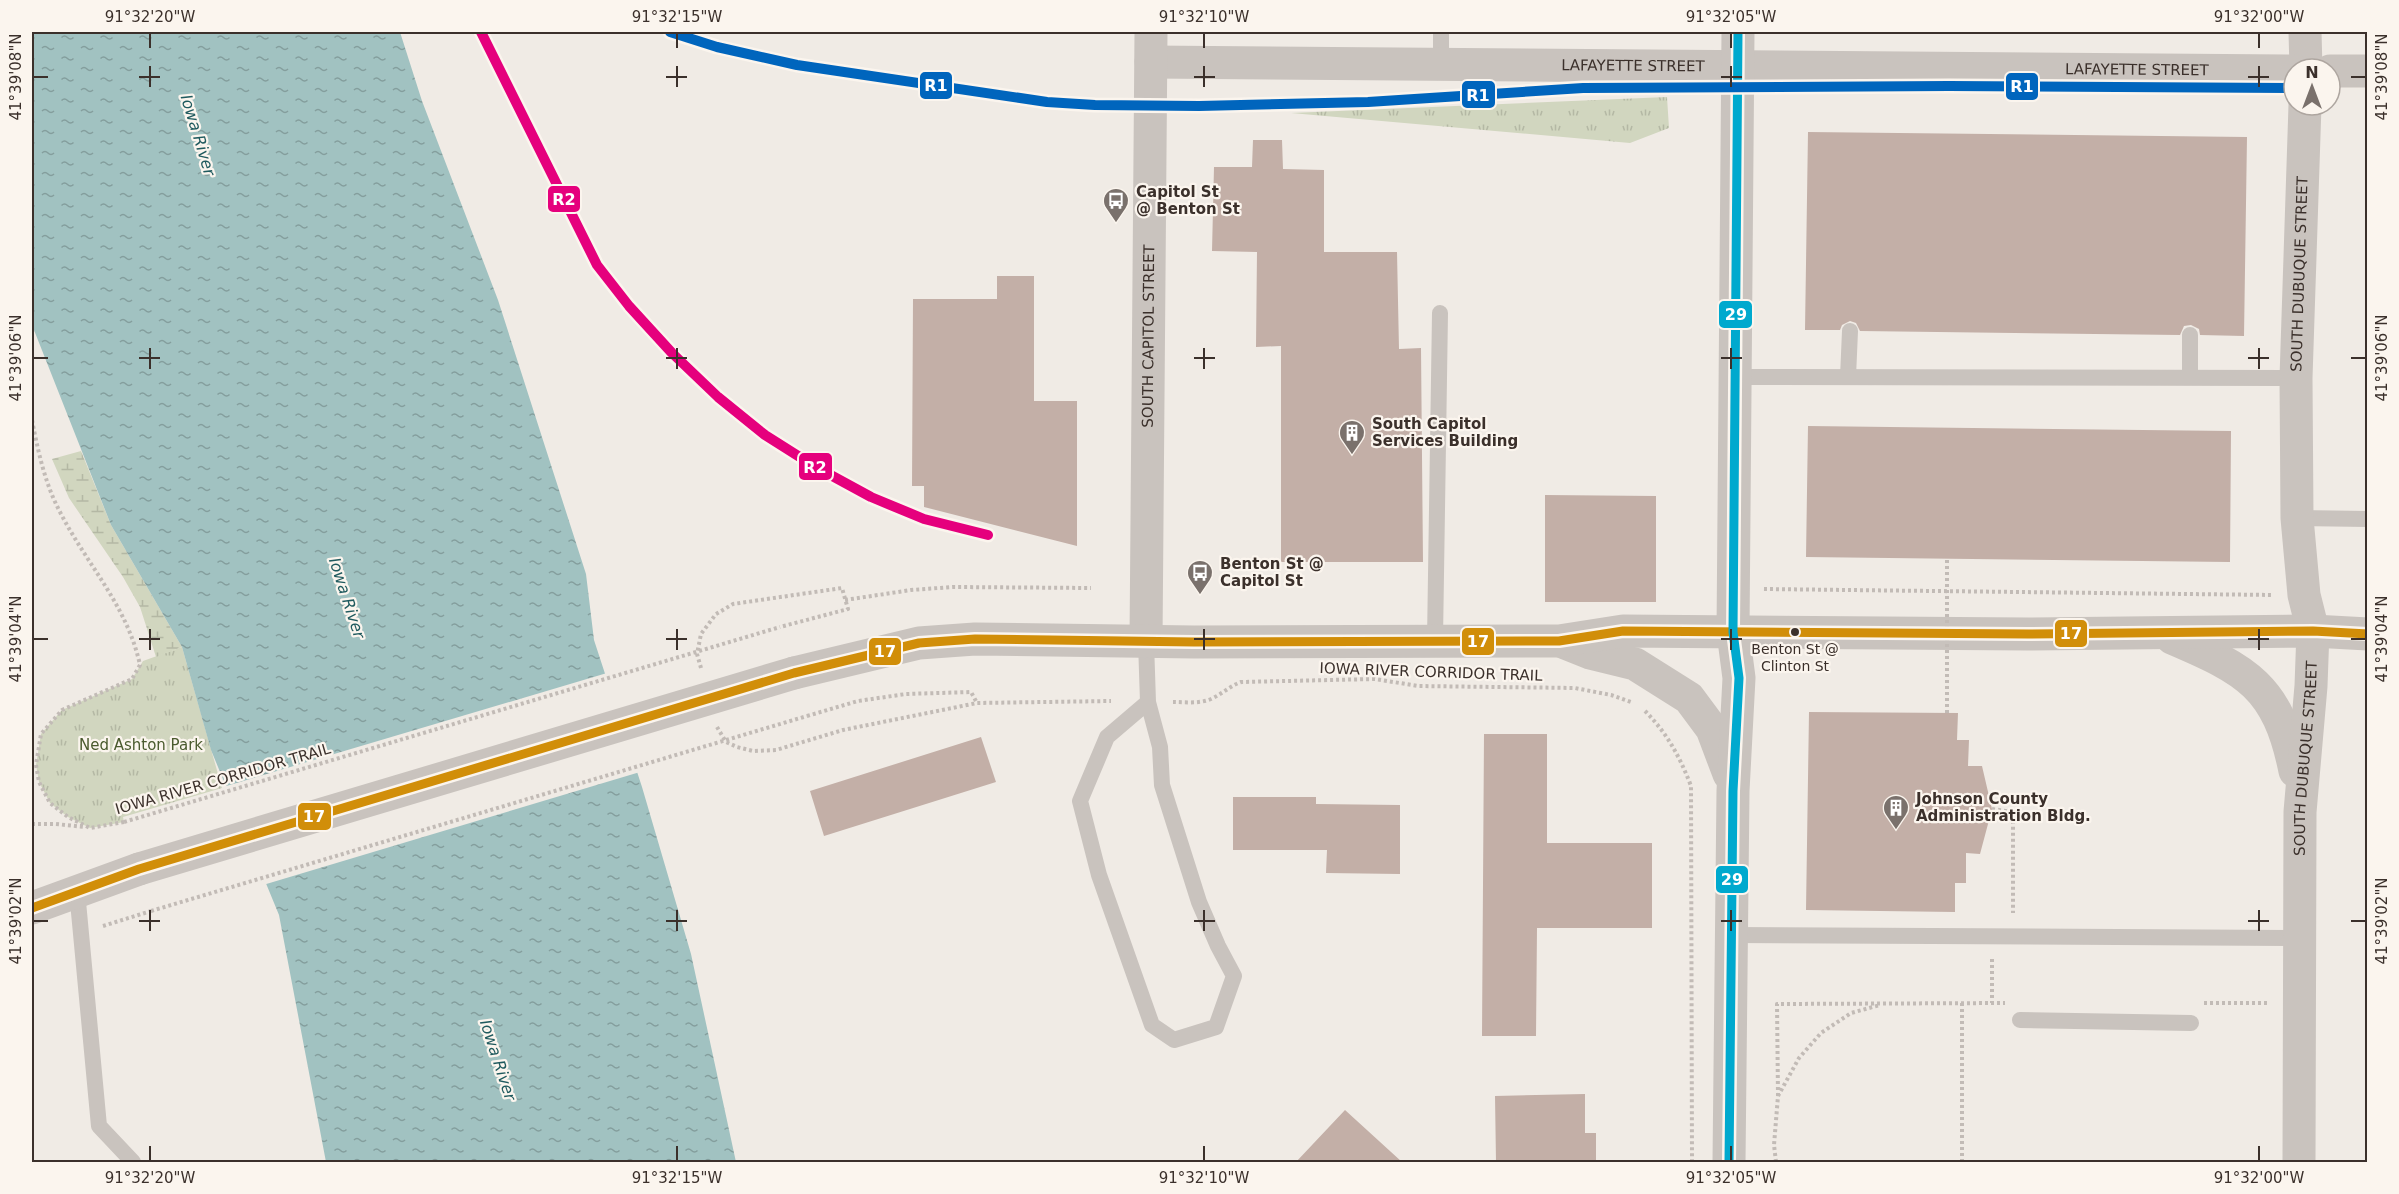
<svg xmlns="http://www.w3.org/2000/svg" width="2399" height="1194" viewBox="0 0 2399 1194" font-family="'DejaVu Sans',sans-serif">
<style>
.grass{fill:url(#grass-tufts)}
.wetland{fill:url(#wetland-marsh)}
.water{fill:url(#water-ripples)}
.pier{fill:#f0ebe5}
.building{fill:#c3afa7}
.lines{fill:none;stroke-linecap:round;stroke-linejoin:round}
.path{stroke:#c2bbb6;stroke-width:4;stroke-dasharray:3 3;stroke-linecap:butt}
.service{stroke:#c9c3be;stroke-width:16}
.tertiary{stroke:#c9c3be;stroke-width:33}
.path-bridge{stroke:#c2bbb6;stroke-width:4;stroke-dasharray:3 3;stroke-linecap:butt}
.tertiary-bridge{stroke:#c9c3be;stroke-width:33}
.bus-1-casing{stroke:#fbf5ee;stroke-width:14}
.bus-2-casing{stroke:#fbf5ee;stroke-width:14}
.bus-1{stroke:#d18e09;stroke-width:9}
.bus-2{stroke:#00a9ce;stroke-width:9}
.rail-1-casing{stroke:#fbf5ee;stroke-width:15}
.rail-2-casing{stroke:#fbf5ee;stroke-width:15}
.rail-1{stroke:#0065bd;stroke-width:10}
.rail-2{stroke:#e5007d;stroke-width:10}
.ticks{fill:none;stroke:#3b302b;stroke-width:2}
.bus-dot{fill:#3b302b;stroke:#fbf5ee;stroke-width:2}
.labels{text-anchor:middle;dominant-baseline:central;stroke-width:4.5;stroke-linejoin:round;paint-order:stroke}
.bus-label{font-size:14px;fill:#3b302b;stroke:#fbf5ee}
.street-label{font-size:15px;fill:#3b302b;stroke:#fbf5ee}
.poi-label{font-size:15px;font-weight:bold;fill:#3b302b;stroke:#fbf5ee;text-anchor:start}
.park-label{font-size:15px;fill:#4a5a2e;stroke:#fbf5ee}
.water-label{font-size:16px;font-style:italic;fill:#1f5a5e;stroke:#fbf5ee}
.line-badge{stroke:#fbf5ee;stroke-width:2}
.badge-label{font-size:16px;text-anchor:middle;font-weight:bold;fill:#fff}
.neatline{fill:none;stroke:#3b302b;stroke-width:2}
.ticks-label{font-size:15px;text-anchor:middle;fill:#3b302b}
</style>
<defs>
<pattern id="grass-tufts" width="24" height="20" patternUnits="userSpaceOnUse" patternTransform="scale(1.5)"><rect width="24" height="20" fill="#d1d6bf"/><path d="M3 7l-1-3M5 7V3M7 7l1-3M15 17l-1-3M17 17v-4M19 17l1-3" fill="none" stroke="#b4b8a4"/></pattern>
<pattern id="wetland-marsh" width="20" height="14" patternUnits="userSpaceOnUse" patternTransform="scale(1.5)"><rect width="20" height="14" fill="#d1d6bf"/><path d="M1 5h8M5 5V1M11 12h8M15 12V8" fill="none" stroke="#b4b8a4"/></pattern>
<pattern id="water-ripples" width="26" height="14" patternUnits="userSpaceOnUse" patternTransform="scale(1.5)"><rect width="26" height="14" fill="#a1c2c1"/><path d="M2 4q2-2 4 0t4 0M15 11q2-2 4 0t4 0" fill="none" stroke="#849e9d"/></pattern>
</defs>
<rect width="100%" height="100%" fill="#f0ebe5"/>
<!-- grass -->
<path class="grass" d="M1667,97L1669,128L1630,143L1291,113Z
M182,647L222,788L123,817L124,822L90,828L68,817L50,803L39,782L36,765L41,734L62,710L132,679L143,661Z"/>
<!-- wetland -->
<path class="wetland" d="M81,451L111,525L182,647L156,657L140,607L123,577L69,498L52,459Z"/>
<!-- water -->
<path class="water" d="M32,32H400L422,101L498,300L586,574L594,640L642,787L691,954L736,1162H326L279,915L211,750L182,647L111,525L32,325Z"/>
<!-- pier -->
<path class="pier" d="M607,673L640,772L263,885L223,787Z"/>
<!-- building -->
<path class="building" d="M1808,132L2247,137L2244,336L2200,335L2199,329L2191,325L2184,326L2180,335L1860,331L1856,323L1850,321L1842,325L1840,330H1805Z
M1253,140H1282L1283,169L1324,170V252H1397L1399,349L1421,348L1423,562H1281V346L1256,347L1257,252L1212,251L1214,167H1252Z
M997,276H1034V401H1077V546L924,507V486H912L913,299H997Z
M1808,426L2231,431L2230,562L1806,557Z
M1545,495L1656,496V602H1545Z
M1809,712L1958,713L1957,740H1969L1968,766H1982L1992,809L1980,854L1966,853V883H1955V912L1806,910Z
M1484,734H1547V843H1652V928H1537L1536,1036H1482Z
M981,737L996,782L824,836L810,791Z
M1233,797H1316V804L1400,805V874L1326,873L1327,850H1233Z
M1585,1094V1133H1596V1162H1496L1495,1096Z
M1345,1110L1402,1162H1296Z"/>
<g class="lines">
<!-- path -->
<path class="path" d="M32,420C38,451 45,484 60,512C87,565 127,605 140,665L132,679L62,710L41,734L36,765L39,782L50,803L68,817L90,828L124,822
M1764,589L2273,595
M845,600L911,590L953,587L1091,588
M701,668L697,654L701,634L716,614L733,604L842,588L848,609L780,627
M1173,702C1185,702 1199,704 1211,699C1222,694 1230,686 1241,682L1375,679L1418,686L1575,688L1611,695L1631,702
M1645,711C1667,733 1680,757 1691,786L1692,1162
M807,716L858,701L906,694L971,692L977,703
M717,727L726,742L737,747L753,751L776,750L843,730L977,703L1111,701
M1992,809L2013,812V913
M32,824H56L85,827
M103,926L151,911
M1992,959V1003
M2204,1003H2269
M1778,1096L1777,1004L2005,1003
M1776,1162L1774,1145L1778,1096L1799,1058L1821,1033L1851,1013L1880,1005
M1962,1162V1003"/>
<!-- service -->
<path class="service" d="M1441,32V64
M2190,335V378
M1735,377L2296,378
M1848,377L1850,331
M2297,518L2368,519
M1435,640L1440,313
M1146,642L1148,702L1160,747L1162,785L1199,902L1218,946L1234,976L1216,1027L1174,1040L1152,1025L1099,875L1080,801L1107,737L1148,702
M77,891L99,1126L133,1162
M1731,935L2300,938
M2020,1020L2191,1023"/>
<!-- tertiary -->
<g class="tertiary">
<path d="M2305,32L2306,69"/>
<path id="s1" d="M1151,62L2294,71"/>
<path d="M2330,71H2368"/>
<path d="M2172,638C2247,670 2278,686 2295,771"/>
<path id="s2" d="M1146,642L1151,32"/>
<path d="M1565,643L1590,653L1635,664L1689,698L1712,729L1729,774"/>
<path d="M794,673L919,643L975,639L1194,642L1559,641L1623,631L2028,634L2313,631L2368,634"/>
<path d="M32,908L139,869"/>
<path d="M1729,1162L1733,791L1739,678L1733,632L1738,32"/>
<path id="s3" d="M2299,1162L2300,812L2311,686L2313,631L2304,595L2297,518L2296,378L2305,105"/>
</g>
<!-- path-bridge -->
<path class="path-bridge" d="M1947,713V560
M124,822L780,627
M151,911L807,716"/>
<!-- tertiary-bridge -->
<path class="tertiary-bridge" d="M139,869L794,673"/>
<defs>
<path id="bus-1" d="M32,908L139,869L794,673L919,643L975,639L1194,642L1559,641L1623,631L2028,634L2313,631L2368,634"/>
<path id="bus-2" d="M1729,1162L1733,791L1739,678L1733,632L1738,32"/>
</defs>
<!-- bus-1 casing -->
<use href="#bus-1" class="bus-1-casing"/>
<!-- bus-2 casing -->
<use href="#bus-2" class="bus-2-casing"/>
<!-- bus-1 -->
<use href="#bus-1" class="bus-1"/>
<!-- bus-2 -->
<use href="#bus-2" class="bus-2"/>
<defs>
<path id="rail-1" d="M670,32L717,47L797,65L1047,102L1095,105L1199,106L1368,102L1583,88L1949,86L2294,88"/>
<path id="rail-2" d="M481,32L597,265L629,306L672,353L718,397L765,435L814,466L871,497L924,519L988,535"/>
</defs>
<!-- rail-1 casing -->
<use href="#rail-1" class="rail-1-casing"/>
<!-- rail-2 casing -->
<use href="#rail-2" class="rail-2-casing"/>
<!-- rail-1 -->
<use href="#rail-1" class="rail-1"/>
<!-- rail-2 -->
<use href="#rail-2" class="rail-2"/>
</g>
<!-- ticks -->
<path class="ticks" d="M150,33V48M677,33V48M1204,33V48M1731,33V48M2259,33V48M150,66V87M677,66V87M1204,66V87M1731,66V87M2259,66V87M33,77H48M139,77H160M666,77H687M1194,77H1215M1721,77H1742M2248,77H2269M2351,77H2366M150,348V369M677,348V369M1204,348V369M1731,348V369M2259,348V369M33,358H48M139,358H160M666,358H687M1194,358H1215M1721,358H1742M2248,358H2269M2351,358H2366M150,629V650M677,629V650M1204,629V650M1731,629V650M2259,629V650M33,639H48M139,639H160M666,639H687M1194,639H1215M1721,639H1742M2248,639H2269M2351,639H2366M150,910V931M677,910V931M1204,910V931M1731,910V931M2259,910V931M33,921H48M139,921H160M666,921H687M1194,921H1215M1721,921H1742M2248,921H2269M2351,921H2366M150,1146V1161M677,1146V1161M1204,1146V1161M1731,1146V1161M2259,1146V1161"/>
<!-- icons -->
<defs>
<symbol id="bus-pin" viewBox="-11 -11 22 30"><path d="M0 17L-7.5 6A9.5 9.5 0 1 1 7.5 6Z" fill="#7a716c" stroke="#fbf5ee"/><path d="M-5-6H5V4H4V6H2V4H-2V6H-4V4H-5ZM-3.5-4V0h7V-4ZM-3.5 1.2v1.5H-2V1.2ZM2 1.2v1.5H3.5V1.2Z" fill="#fff"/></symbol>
<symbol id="building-pin" viewBox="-11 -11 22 30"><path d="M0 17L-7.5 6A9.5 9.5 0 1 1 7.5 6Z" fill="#7a716c" stroke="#fbf5ee"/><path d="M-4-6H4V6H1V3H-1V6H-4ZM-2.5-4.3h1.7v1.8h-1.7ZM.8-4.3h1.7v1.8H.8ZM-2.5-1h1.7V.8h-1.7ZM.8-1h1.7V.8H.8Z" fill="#fff"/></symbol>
</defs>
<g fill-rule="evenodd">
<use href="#bus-pin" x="1101" y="186" width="30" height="40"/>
<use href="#building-pin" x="1337" y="418" width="30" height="40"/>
<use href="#bus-pin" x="1185" y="558" width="30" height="40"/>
<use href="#building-pin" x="1881" y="793" width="30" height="40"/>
</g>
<!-- markers -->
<circle class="bus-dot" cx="1795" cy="632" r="5"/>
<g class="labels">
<!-- bus labels -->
<g class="bus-label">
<text x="1795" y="649">Benton St @<tspan x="1795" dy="17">Clinton St</tspan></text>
</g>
<!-- street labels -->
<g class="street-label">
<text stroke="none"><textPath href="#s1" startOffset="482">LAFAYETTE STREET</textPath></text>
<text stroke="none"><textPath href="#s1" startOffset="986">LAFAYETTE STREET</textPath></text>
<text stroke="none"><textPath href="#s3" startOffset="890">SOUTH DUBUQUE STREET</textPath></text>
<text stroke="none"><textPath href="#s2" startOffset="306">SOUTH CAPITOL STREET</textPath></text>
<text transform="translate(1431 672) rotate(2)">IOWA RIVER CORRIDOR TRAIL</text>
<text stroke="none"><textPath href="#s3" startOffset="404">SOUTH DUBUQUE STREET</textPath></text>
<text transform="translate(223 779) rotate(-16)">IOWA RIVER CORRIDOR TRAIL</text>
</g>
<!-- poi labels -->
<g class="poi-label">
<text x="1136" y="192">Capitol St<tspan x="1136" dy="17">@ Benton St</tspan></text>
<text x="1372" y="424">South Capitol<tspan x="1372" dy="17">Services Building</tspan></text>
<text x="1220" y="564">Benton St @<tspan x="1220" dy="17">Capitol St</tspan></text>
<text x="1916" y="799">Johnson County<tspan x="1916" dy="17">Administration Bldg.</tspan></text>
</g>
<!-- park labels -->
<g class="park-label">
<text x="141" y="745">Ned Ashton Park</text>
</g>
<!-- water labels -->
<g class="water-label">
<text transform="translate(198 135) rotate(73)">Iowa River</text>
<text transform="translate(347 598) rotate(72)">Iowa River</text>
<text transform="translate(498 1060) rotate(72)">Iowa River</text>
</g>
</g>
<g class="line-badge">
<rect x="919" y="71" width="34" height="29" rx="6" fill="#0065bd"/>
<rect x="2005" y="72" width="34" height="29" rx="6" fill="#0065bd"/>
<rect x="1461" y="80" width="35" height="29" rx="6" fill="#0065bd"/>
<rect x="547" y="185" width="34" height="28" rx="6" fill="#e5007d"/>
<rect x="1718" y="300" width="35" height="29" rx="6" fill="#00a9ce"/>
<rect x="798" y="452" width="35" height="29" rx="6" fill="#e5007d"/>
<rect x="2054" y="619" width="34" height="29" rx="6" fill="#d18e09"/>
<rect x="1461" y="627" width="34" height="29" rx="6" fill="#d18e09"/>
<rect x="868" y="637" width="34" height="29" rx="6" fill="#d18e09"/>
<rect x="297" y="802" width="35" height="29" rx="6" fill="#d18e09"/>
<rect x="1715" y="865" width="34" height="29" rx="6" fill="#00a9ce"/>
</g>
<g class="badge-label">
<text x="936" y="91">R1</text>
<text x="2022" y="92">R1</text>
<text x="1478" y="101">R1</text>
<text x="564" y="205">R2</text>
<text x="1736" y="320">29</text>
<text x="815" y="473">R2</text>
<text x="2071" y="639">17</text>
<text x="1478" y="647">17</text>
<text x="885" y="657">17</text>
<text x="314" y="822">17</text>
<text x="1732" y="885">29</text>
</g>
<!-- border -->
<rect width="2399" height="1194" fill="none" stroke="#fbf5ee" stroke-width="66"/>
<!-- north arrow -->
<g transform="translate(2312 87)"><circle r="28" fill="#fbf5ee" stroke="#aea6a0" stroke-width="1.5"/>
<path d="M0-4.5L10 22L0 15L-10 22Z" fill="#7a716c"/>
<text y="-9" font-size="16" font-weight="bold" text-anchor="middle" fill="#3b302b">N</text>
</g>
<rect x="33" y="33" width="2333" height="1128" class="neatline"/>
<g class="ticks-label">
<text x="150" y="22">91°32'20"W</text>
<text x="677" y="22">91°32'15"W</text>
<text x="1204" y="22">91°32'10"W</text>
<text x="1731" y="22">91°32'05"W</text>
<text x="2259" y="22">91°32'00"W</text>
<text transform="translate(16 77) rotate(-90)" y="5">41°39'08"N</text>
<text transform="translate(2382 77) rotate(-90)" y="5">41°39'08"N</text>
<text transform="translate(16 358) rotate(-90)" y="5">41°39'06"N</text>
<text transform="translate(2382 358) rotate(-90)" y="5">41°39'06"N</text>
<text transform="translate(16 639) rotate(-90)" y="5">41°39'04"N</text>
<text transform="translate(2382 639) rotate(-90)" y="5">41°39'04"N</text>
<text transform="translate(16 921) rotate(-90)" y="5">41°39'02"N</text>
<text transform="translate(2382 921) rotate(-90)" y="5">41°39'02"N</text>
<text x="150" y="1183">91°32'20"W</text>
<text x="677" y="1183">91°32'15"W</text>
<text x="1204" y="1183">91°32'10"W</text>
<text x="1731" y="1183">91°32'05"W</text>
<text x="2259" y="1183">91°32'00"W</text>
</g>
</svg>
